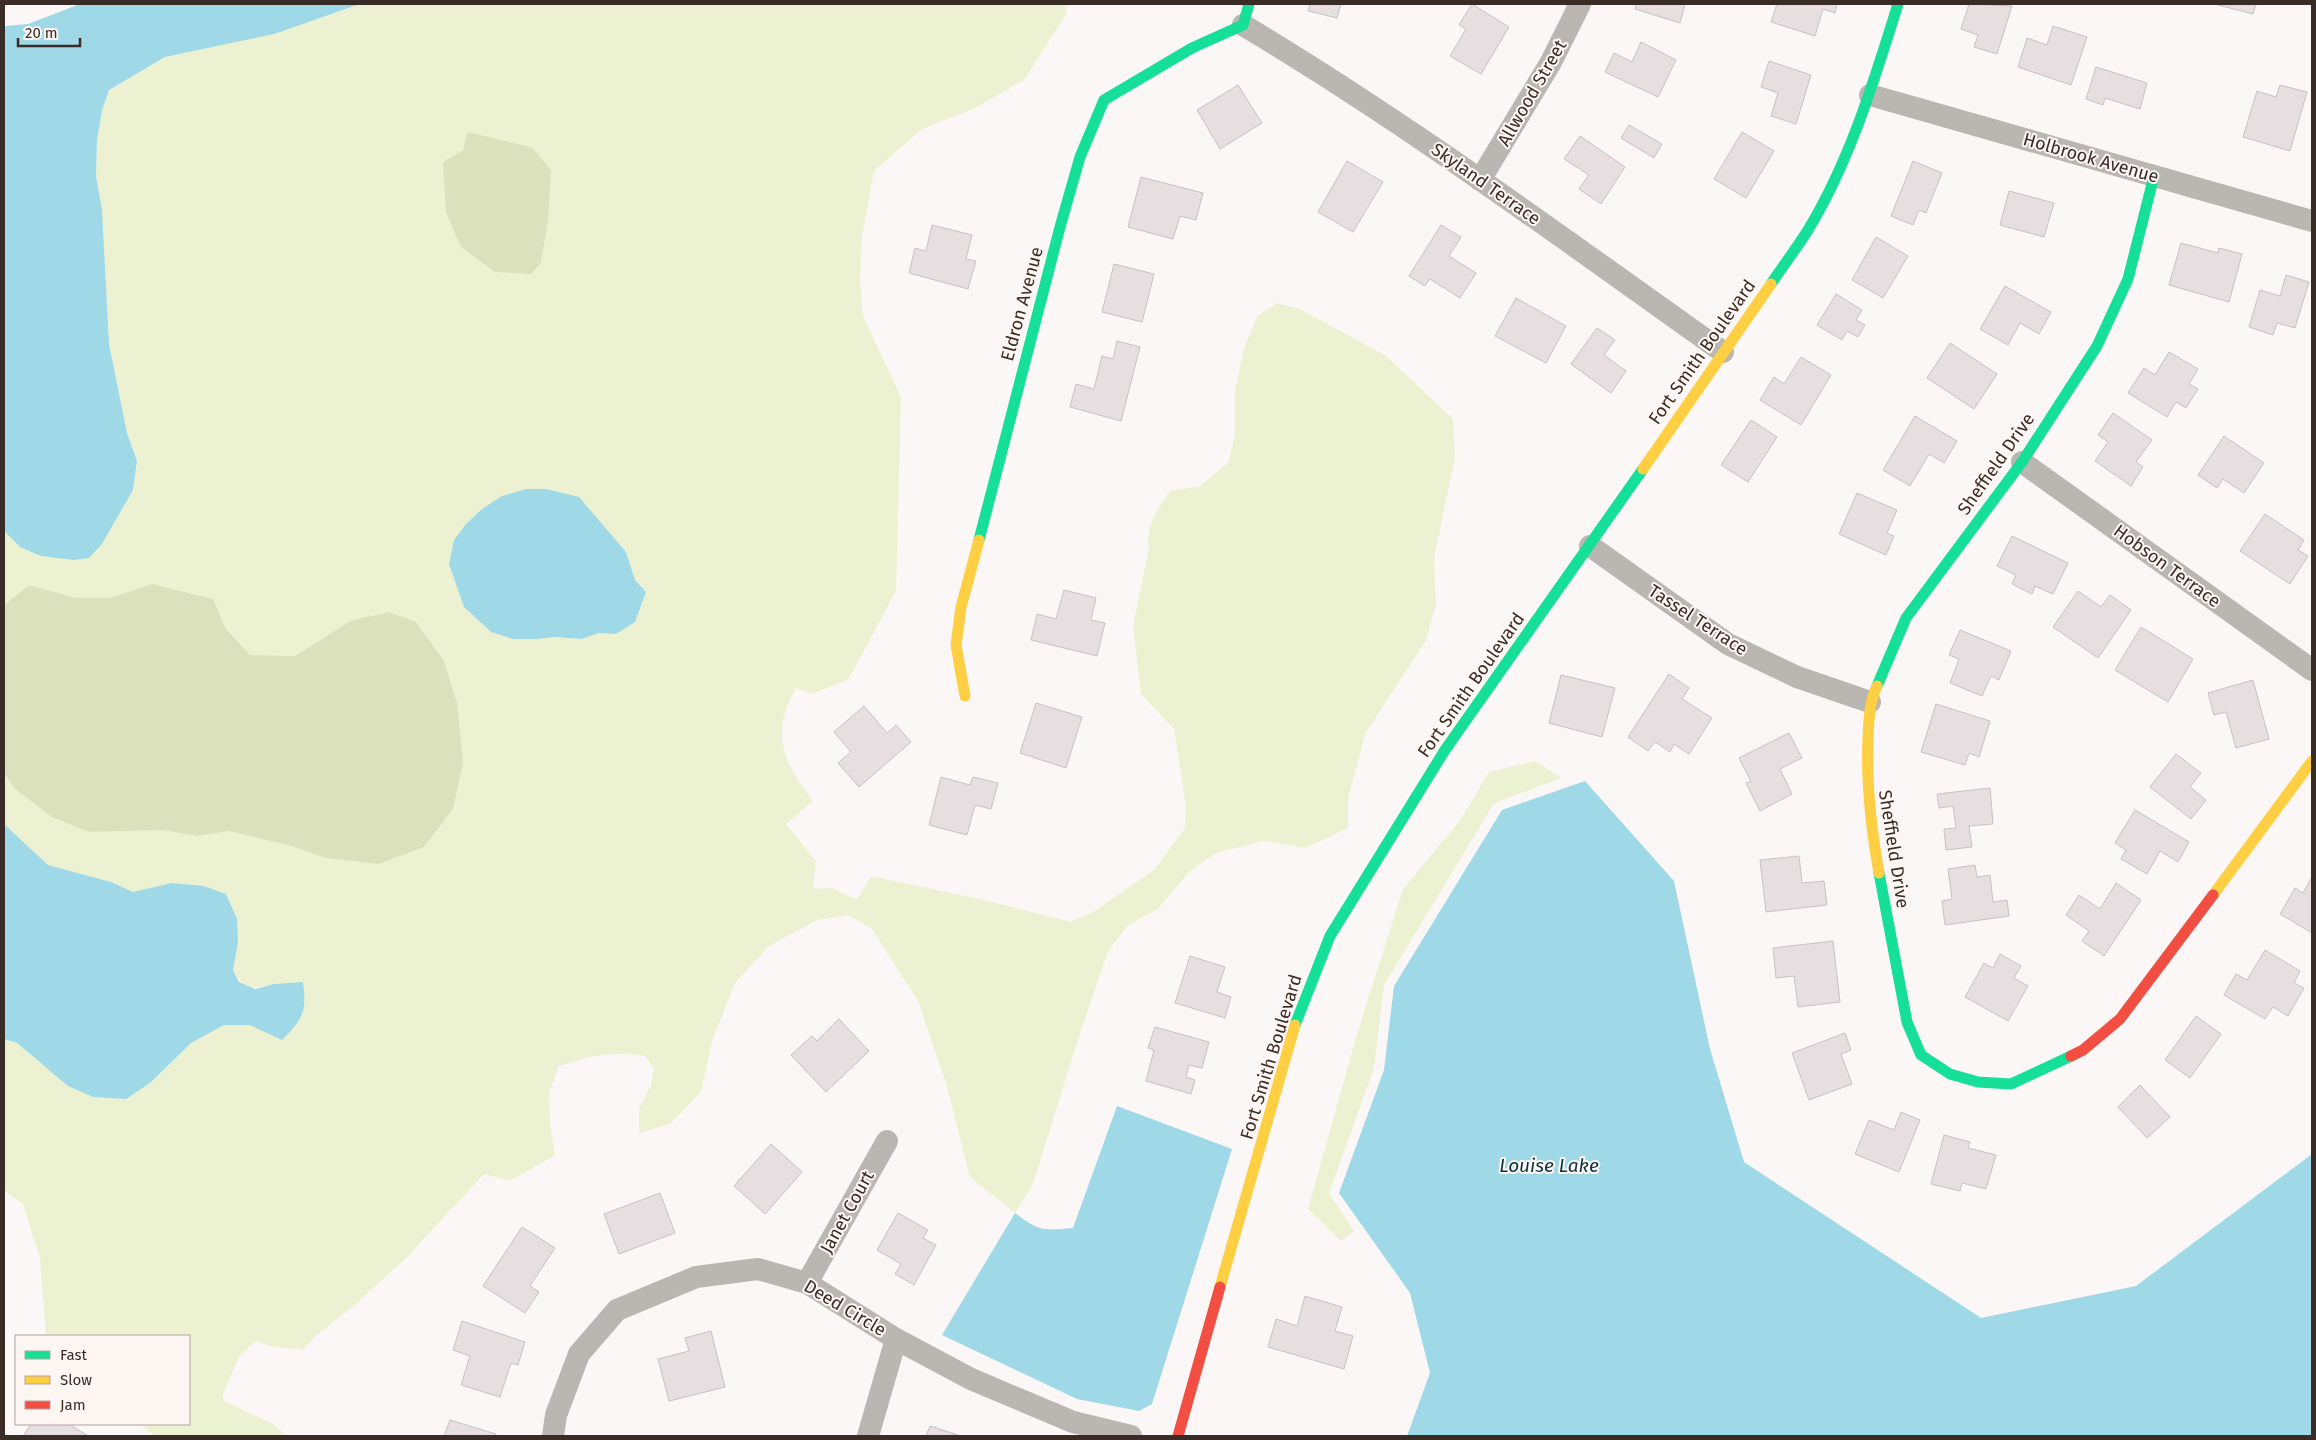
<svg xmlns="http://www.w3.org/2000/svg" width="2316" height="1440" viewBox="0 0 2316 1440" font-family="'Fira Sans',sans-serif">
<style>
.green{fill:#ecf2d1;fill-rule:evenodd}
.forest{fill:#dbe0bd}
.water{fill:#9fd8e7}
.building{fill:#e7dee1;stroke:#c9c0c3}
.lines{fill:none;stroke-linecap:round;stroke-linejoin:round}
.street{stroke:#bab6b2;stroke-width:22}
.fast{stroke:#16e098;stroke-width:11}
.slow{stroke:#ffcf43;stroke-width:11}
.jam{stroke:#f24e42;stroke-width:11}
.labels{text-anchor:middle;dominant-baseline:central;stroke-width:4;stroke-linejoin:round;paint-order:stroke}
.street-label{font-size:18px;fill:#392b25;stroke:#fef6f3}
.water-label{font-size:19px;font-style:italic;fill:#09323b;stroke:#fef6f3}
</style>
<rect width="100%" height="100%" fill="#fbf7f6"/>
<!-- green -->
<path class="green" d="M360,4H1068L1065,16L1024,80L975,108L922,129L874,171L862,235L860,280L863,316L901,397L896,591L848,680L811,694L796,688C770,734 783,762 813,801L786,824L816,861L813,889L832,888L857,900L871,876L984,900L1071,922L1093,912L1154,870L1185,828L1186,806L1174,729L1141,694L1133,626L1149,549C1145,525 1158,508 1171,490L1199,487L1228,463L1235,436V390L1244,349L1257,316L1277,303L1300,309L1386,356L1453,419L1455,457L1434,558L1436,604L1426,640L1365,734L1348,799V828L1305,848L1264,841L1216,853L1189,872L1158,909L1127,926L1108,952L1080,1033L1033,1184L1015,1213L970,1177L946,1083L918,1001L872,929L848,915L817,920L769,946L735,983L712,1041L701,1092L670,1124L639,1133V1109L651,1085L654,1068L645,1056C610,1051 591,1056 559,1066L549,1092L550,1124L555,1155L510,1181L484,1174L404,1260L351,1308L314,1337L303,1350L269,1346L256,1341L239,1356L222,1397L226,1402L273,1424L286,1436H154L141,1424H189V1336H46L40,1258L23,1204L4,1191V1039L17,1043L44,1066L150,1083L191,1043L224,1025H250L274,984C255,989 243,991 233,970L171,883L133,892L111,882L48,865L4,824V773L15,789L89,832L162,830L197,836L228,831L292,846L325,858L379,864L424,847L453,809L350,621L295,656L250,655L226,629L213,599L152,584L110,598H76L29,585L4,605V531L20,547L102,544L133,490L137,461L127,433L109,344L102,210L96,176L97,140L102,111L109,90L165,57L333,14ZM463,150L548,205V222L541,263L531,274L443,162ZM526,489H546L579,498L626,552L635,580L646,592L635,622L616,634L599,633L582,639L555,637L537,639H513L491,632L464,607Z
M1535,761L1562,778L1497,802L1493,805L1384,985L1374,1068L1329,1193L1354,1231L1341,1241L1308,1209L1357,1034L1403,889L1459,822L1489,772Z"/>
<!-- forest -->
<path class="forest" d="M468,132L533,148L551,170L548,222L541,263L531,274L495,272L461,247L446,212L443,162L463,150Z
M152,584L213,599L226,629L250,655L295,656L350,621L389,612L416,622L444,661L457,703L463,763L453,809L424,847L379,864L325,858L292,846L229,831L197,836L162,830L89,832L52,817L15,789L4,773V605L29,585L76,598H110Z"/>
<!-- water -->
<path class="water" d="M80,4H360L274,34L165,57L109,90L102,111L97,140L96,176L102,210L109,344L127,433L137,461L133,490L102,544L89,558L74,560L41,556L20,547L4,531V28L6,26L28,24Z
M526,489H546L579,497L626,552L635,580L646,592L635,622L616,634L599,633L582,639L555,637L537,639H513L491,632L464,607L449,564L454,540L466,524L482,509L502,496Z
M1585,781L1674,881L1710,1049L1744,1162L1981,1318L2136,1286L2312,1154V1436H1407L1430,1373L1410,1293L1339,1193L1384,1070L1394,986L1502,810Z
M4,824L48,865L111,882L133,892L171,883L204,886L226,894L237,919L238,942L233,970L239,982L255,989L274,984L303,982C307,1012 303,1019 282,1040L250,1025H224L191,1043L150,1083L126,1099L93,1097L68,1086L17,1043L4,1039Z
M1117,1106L1232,1149L1152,1404L1139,1411L1077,1399L942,1335L1015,1213C1038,1231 1044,1231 1073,1228Z"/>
<!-- building -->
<path class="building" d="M1310,4H1341L1337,18L1308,11Z
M1472,4L1509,27L1481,74L1450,56L1466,29L1459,25Z
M1636,4H1685L1680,23L1635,9Z
M1777,4H1837L1835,13L1823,9L1815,36L1771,22Z
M1969,4L2012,6L1997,54L1974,47L1978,35L1961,29Z
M2214,4H2256L2253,14Z
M2053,26L2087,37L2071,85L2018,67L2027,38L2047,45Z
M1641,42L1676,60L1658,97L1605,72L1614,53L1632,62Z
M1769,61L1811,75L1796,124L1771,116L1778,93L1761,87Z
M2096,67L2147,83L2140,109L2105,98L2103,105L2086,99Z
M1238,85L1262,123L1220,149L1197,110Z
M2280,85L2307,92L2290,151L2243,137L2257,91L2276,97Z
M1629,125L1662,144L1654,158L1621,138Z
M1742,132L1774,151L1746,198L1714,179Z
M1580,136L1625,167L1601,204L1579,189L1589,175L1564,159Z
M1347,161L1383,182L1353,232L1318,212Z
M1913,161L1942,173L1926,213L1919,210L1913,225L1891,216Z
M1141,177L1203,193L1196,220L1180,216L1173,239L1128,227Z
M2009,191L2054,203L2044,237L2000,225Z
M932,225L972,235L966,259L976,261L968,289L909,273L915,248L926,251Z
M1441,225L1461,237L1449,256L1476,273L1460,298L1430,279L1425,286L1409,276Z
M1876,237L1908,256L1883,298L1852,280Z
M2181,243L2218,253L2219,248L2242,254L2229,302L2169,285Z
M1114,264L1154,274L1142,322L1102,312Z
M2286,275L2309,282L2295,328L2277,323L2273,335L2249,327L2260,290L2280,296Z
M2005,286L2051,312L2039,334L2020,323L2008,345L1980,329Z
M1836,294L1862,310L1856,320L1865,325L1858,337L1847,331L1842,340L1817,325Z
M1516,298L1566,326L1546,363L1495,336Z
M1597,328L1615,340L1604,355L1626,371L1611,393L1571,364Z
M1117,341L1140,347L1121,421L1070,407L1076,384L1094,389L1102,356L1113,359Z
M1950,343L1997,374L1974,409L1927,378Z
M2169,352L2198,369L2189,384L2198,389L2186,408L2176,402L2167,417L2128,393L2144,368L2155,375Z
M1801,357L1831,375L1801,425L1760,400L1774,377L1784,384Z
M2113,413L2152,440L2136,462L2143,467L2131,486L2095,461L2108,442L2098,435Z
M1915,416L1957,441L1944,463L1929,454L1910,486L1883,470Z
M1751,420L1777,437L1748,482L1721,465Z
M2224,436L2264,463L2244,493L2223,479L2217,488L2198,475Z
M1857,493L1897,510L1887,533L1894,536L1886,555L1839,534Z
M2265,514L2304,540L2298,550L2308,556L2290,584L2240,551Z
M2012,536L2068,563L2053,594L2035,586L2032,594L2012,584L2016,575L1997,566Z
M1064,590L1096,598L1091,620L1105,623L1097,656L1031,640L1037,614L1056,619Z
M2078,591L2101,607L2110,595L2131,610L2098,658L2053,627Z
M2141,627L2193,659L2168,702L2115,670Z
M1960,630L2011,651L1999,680L1991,676L1982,696L1950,683L1959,659L1949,655Z
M1669,674L1689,688L1682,699L1712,718L1689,754L1674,744L1670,752L1655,742L1648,751L1628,737Z
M1561,675L1615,688L1602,737L1549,723Z
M2253,680L2269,739L2236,748L2226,712L2214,715L2208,693Z
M1036,703L1082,717L1066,768L1020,753Z
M1936,704L1990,721L1979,757L1969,753L1965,765L1921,752Z
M864,706L887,733L896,725L911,742L859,787L838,763L851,752L834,732Z
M1789,733L1802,758L1780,769L1792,794L1760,811L1746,783L1751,781L1739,758Z
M2176,754L2201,773L2190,787L2206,800L2191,819L2150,787Z
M941,777L970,785L973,777L998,783L991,809L975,805L967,835L929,825Z
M1990,788L1993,824L1969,826L1972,847L1946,850L1944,829L1956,828L1953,806L1939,808L1937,794Z
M2135,810L2189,842L2178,862L2160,851L2147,874L2121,859L2126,850L2115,843Z
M1799,856L1802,883L1824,881L1827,905L1766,912L1760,860Z
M1975,865L1977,877L1990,875L1993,902L2007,900L2009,916L1945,925L1942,901L1952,899L1948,869Z
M2312,877V933L2280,914L2295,888L2303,893Z
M2116,883L2141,900L2104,956L2082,941L2089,931L2066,915L2079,895L2100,909Z
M1833,941L1840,1002L1798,1007L1794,976L1776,978L1773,948Z
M2265,950L2300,971L2294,983L2304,988L2288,1016L2273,1007L2265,1019L2224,995L2236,974L2247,980Z
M2000,954L2021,966L2014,978L2028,986L2008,1021L1965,997L1984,963L1993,968Z
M1190,956L1225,967L1217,992L1231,997L1225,1018L1175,1003Z
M2196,1016L2221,1034L2190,1078L2165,1060Z
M839,1019L869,1051L826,1092L791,1055L812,1036L817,1041Z
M1155,1027L1209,1042L1202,1068L1189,1065L1186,1077L1195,1080L1191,1094L1146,1081L1154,1050L1148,1048Z
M1845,1033L1851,1050L1841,1054L1852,1084L1809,1100L1792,1053Z
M2140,1085L2170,1117L2147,1138L2118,1107Z
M1901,1112L1920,1120L1899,1172L1855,1154L1869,1120L1894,1130Z
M1944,1135L1970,1142L1968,1148L1996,1155L1986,1189L1962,1183L1960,1191L1931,1184Z
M771,1144L802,1172L765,1214L734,1186Z
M660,1193L675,1233L619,1254L604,1214Z
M898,1213L928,1230L923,1238L936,1245L914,1285L895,1274L901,1264L877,1250Z
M522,1227L555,1248L530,1286L539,1292L525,1313L483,1286Z
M1305,1296L1342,1307L1335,1331L1353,1336L1344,1369L1268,1347L1276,1319L1297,1326Z
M462,1321L525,1342L518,1365L511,1363L500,1397L461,1385L470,1356L453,1350Z
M711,1331L725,1387L669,1401L658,1359L689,1351L685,1338Z
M450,1420L496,1434L495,1436H444Z
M31,1424H69L88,1436H23Z
M930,1426L961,1436H926Z"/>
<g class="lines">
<!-- street -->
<path class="street" d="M1243,25C1409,124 1565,240 1723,352
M1870,95L2312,221
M1480,180L1551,62L1580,4
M2022,462L2312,670
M1590,546L1728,644L1797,677L1870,702
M807,1283L887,1141
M553,1436L556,1415L579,1354L617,1310L696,1277L758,1269L807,1283L896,1339L971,1379L1073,1422L1131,1436
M868,1436L896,1339"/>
<!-- fast -->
<path class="fast" d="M1771,284C1783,266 1796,249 1808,230C1850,161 1874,81 1898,4
M979,540L1060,227L1080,157L1104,100L1192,48L1243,25L1249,4
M1877,686L1906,618L2022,462L2097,346L2128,279L2154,176
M1879,873L1907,1022L1921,1055L1950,1074L1978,1082L2011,1084L2071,1056
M1295,1025L1330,936L1445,750L1643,469"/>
<!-- slow -->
<path class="slow" d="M1643,469L1771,284
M1877,686C1869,703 1869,719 1868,738C1866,784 1871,828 1879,873
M965,696L956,645L961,607L979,540
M2213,895L2312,761
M1220,1287L1295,1025"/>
<!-- jam -->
<path class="jam" d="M2071,1056L2083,1050L2120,1019L2213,895
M1178,1436L1220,1287"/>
</g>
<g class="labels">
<!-- street labels -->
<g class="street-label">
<text transform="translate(1532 93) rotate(-60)">Allwood Street</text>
<text transform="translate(2091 158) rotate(16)">Holbrook Avenue</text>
<text transform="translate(1486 184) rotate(35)">Skyland Terrace</text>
<text transform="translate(1022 304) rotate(-75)">Eldron Avenue</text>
<text transform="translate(1702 352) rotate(-55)">Fort Smith Boulevard</text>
<text transform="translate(1996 464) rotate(-55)">Sheffield Drive</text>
<text transform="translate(2167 566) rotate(36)">Hobson Terrace</text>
<text transform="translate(1698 620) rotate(33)">Tassel Terrace</text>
<text transform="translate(1471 685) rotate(-55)">Fort Smith Boulevard</text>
<text transform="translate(1894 849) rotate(81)">Sheffield Drive</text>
<text transform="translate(1271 1057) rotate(-73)">Fort Smith Boulevard</text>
<text transform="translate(847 1212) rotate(-61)">Janet Court</text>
<text transform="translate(845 1308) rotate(31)">Deed Circle</text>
</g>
<!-- water labels -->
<g class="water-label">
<text x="1549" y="1165">Louise Lake</text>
</g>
</g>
<!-- border -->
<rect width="2316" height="1440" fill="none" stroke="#392b25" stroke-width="10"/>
<!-- legend -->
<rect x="15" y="1335" width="175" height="90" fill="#fef6f3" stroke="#afa5a1"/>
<rect x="25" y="1351" width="25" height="8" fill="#16e098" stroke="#afa5a1"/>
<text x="60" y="1360" font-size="15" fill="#392b25">Fast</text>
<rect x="25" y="1376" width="25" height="8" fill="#ffcf43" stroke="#afa5a1"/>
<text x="60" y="1385" font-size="15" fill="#392b25">Slow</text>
<rect x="25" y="1401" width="25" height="8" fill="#f24e42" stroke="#afa5a1"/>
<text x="60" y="1410" font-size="15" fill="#392b25">Jam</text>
<!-- scale -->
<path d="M18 38v8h62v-8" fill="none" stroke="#392b25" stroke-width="2.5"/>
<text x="25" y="38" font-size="15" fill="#392b25" stroke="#fef6f3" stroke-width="4" paint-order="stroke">20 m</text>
</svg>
